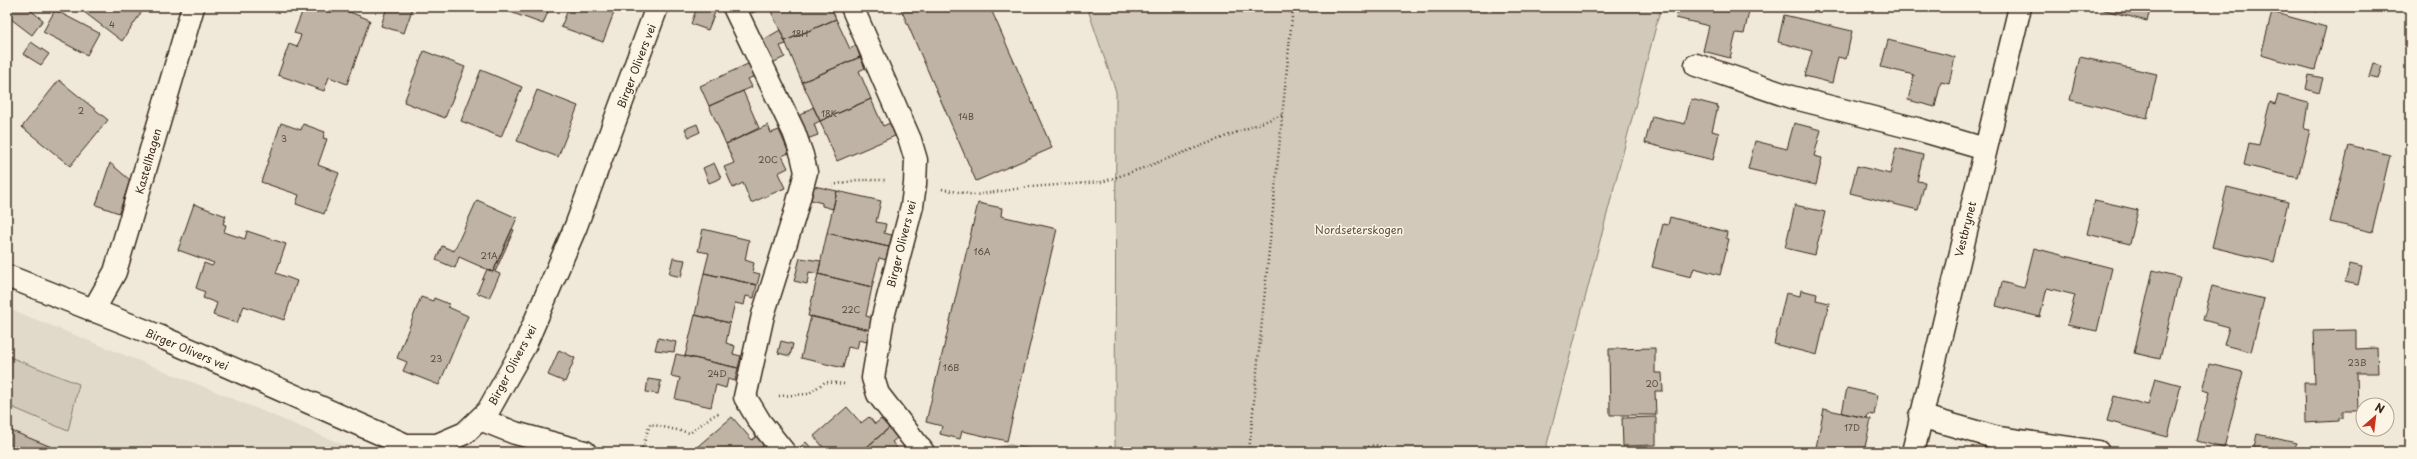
<svg xmlns="http://www.w3.org/2000/svg" width="2417" height="459" viewBox="0 0 2417 459" font-family="'Playpen Sans',sans-serif">
<style>
.built{fill:#e1d9c9}
.green{fill:#d2c9ba;stroke:#867a6c}
.building{fill:#beb3a4;stroke:#3b2a1e}
.lines{fill:none;stroke-linecap:round;stroke-linejoin:round}
.minor-casing{stroke:#3b2a1e;stroke-width:25}
.path{stroke:#3b2a1e;stroke-width:2.5;stroke-dasharray:1 3;stroke-linecap:butt}
.minor{stroke:#fcf5e5;stroke-width:22}
.labels{text-anchor:middle;dominant-baseline:central;stroke-width:3;stroke-linejoin:round;paint-order:stroke}
.number-label{font-size:9px;fill:#5c4c40}
.street-label{font-size:11px;fill:#3b2a1e;stroke:#fcf5e5}
.park-label{font-size:11px;fill:#615245;stroke:#fcf5e5}
</style>
<rect width="100%" height="100%" fill="#f0e9d9"/>
<filter id="ink" filterUnits="userSpaceOnUse"><feTurbulence type="fractalNoise" baseFrequency=".025" numOctaves="2"/><feDisplacementMap in="SourceGraphic" scale="8" xChannelSelector="R" yChannelSelector="G"/><feConvolveMatrix kernelMatrix="1 2 1 2 8 2 1 2 1" color-interpolation-filters="sRGB"/></filter>
<g filter="url(#ink)">
<!-- built -->
<path class="built" d="M7,308L212,390L361,452H7Z"/>
<!-- green -->
<path class="green" d="M1087,7H1661L1545,452H1115L1116,92Z
M7,356L79,384L68,431L7,405Z
M1010,445L1045,452H975Z"/>
<!-- building -->
<path class="building" d="M11,7H26L43,20L32,35L7,16Z
M87,7H145L122,41L84,12Z
M304,7H337L370,20L347,84L329,77L324,91L278,75L289,44L297,47L301,35L294,33Z
M387,7H413L404,33L381,26Z
M502,7H550L543,24L502,9Z
M569,7H616L603,42L561,27Z
M697,7H717L708,30L691,24Z
M749,7H763V8L752,13Z
M769,7H831L836,19L785,41Z
M900,7H990L1052,148L976,181Z
M1679,7H1750L1744,34L1736,33L1730,58L1703,51L1709,26L1676,18Z
M2093,7H2151L2147,21Z
M2306,7H2318L2317,12Z
M55,10L99,33L87,55L43,32Z
M2272,12L2326,27L2315,70L2261,55Z
M1784,15L1852,31L1846,59L1838,57L1832,83L1805,76L1812,51L1778,42Z
M836,19L850,49L856,45L860,57L802,82L785,41Z
M780,30L786,44L780,46L785,57L772,63L763,40Z
M1888,40L1955,57L1949,84L1941,82L1935,107L1908,100L1914,75L1881,67Z
M31,42L49,54L41,65L23,54Z
M424,51L465,67L445,118L404,102Z
M860,57L865,68L859,71L871,99L820,121L802,82Z
M2080,57L2157,74L2147,118L2070,100Z
M750,63L755,76L748,79L752,87L709,106L700,86Z
M2373,63L2382,66L2378,78L2369,76Z
M481,70L522,87L501,137L461,121Z
M2309,75L2323,78L2319,93L2306,89Z
M59,80L108,120L70,166L22,127Z
M537,90L578,106L558,157L517,141Z
M743,91L759,128L726,144L709,106Z
M2278,95L2308,103L2304,129L2310,130L2298,178L2244,165L2249,143L2259,145L2270,102L2275,104Z
M871,99L883,126L890,123L895,136L837,161L820,121Z
M1691,99L1718,106L1712,131L1719,133L1713,160L1645,143L1652,116L1685,124Z
M813,107L820,121L814,124L818,135L807,139L797,117Z
M281,123L301,130L303,124L325,132L323,138L327,139L318,165L339,173L324,214L296,204L299,195L261,182Z
M1794,123L1821,130L1814,156L1822,158L1816,185L1748,169L1755,141L1787,149Z
M697,124L700,132L689,137L685,129Z
M768,125L771,133L779,130L789,153L782,156L788,168L778,173L785,188L751,203L743,183L733,188L724,167L734,163L726,144Z
M2349,145L2390,155L2372,232L2330,222Z
M1896,148L1923,155L1917,181L1925,182L1918,210L1850,193L1857,166L1890,174Z
M110,163L130,180L119,213L96,205Z
M714,163L721,178L709,183L703,168Z
M814,186L837,191L833,209L822,206V203L811,200Z
M2227,187L2288,202L2274,262L2212,247Z
M837,191L881,201L876,222L886,224L884,233L892,235L889,247L827,233Z
M477,200L517,218L493,272L459,257L455,268L436,260L442,246L454,251Z
M2095,200L2138,210L2130,244L2087,234Z
M978,203L1002,208L1001,216L1057,229L1007,441L962,431L960,439L940,434L942,426L926,422Z
M194,204L226,216L223,224L226,225L224,232L245,239L247,231L286,244L276,273L297,281L284,320L244,306L237,323L213,315L217,303L203,298L205,292L196,288L204,263L212,266L214,263L178,250Z
M1795,205L1825,212L1815,255L1785,248Z
M1670,217L1727,232L1726,238L1729,239L1720,275L1694,268L1691,277L1652,267L1663,224L1668,225Z
M512,229L514,230L495,272L500,274L489,298L477,293L487,269L493,272Z
M703,229L749,240L745,260L754,263L752,272L760,274L757,285L704,273L709,253L698,251Z
M827,233L889,247L886,260L879,258L872,287L818,274Z
M2034,248L2112,268L2097,331L2067,325L2075,295L2047,288L2040,317L1996,306L2002,282L2024,288Z
M673,258L685,260L681,277L669,274Z
M800,258L821,261L818,274L809,272L807,284L794,281Z
M2350,264L2362,267L2358,285L2345,282Z
M2153,270L2180,277L2160,359L2134,353Z
M704,273L757,285L754,298L746,296L744,305L735,303L730,323L695,315Z
M818,274L872,287L866,316L873,318L870,330L808,316Z
M2212,286L2264,299L2251,352L2224,345L2229,327L2203,320Z
M1801,290L1817,294L1816,300L1829,303L1817,355L1774,344L1786,293L1800,296Z
M421,297L433,301L434,298L449,304L448,307L468,316L439,385L403,371L407,362L397,358Z
M695,315L730,323L726,343L735,346L733,354L741,356L738,368L685,356Z
M811,316L870,330L867,342L859,340L857,349L848,347L843,368L801,358Z
M2356,330V349L2377,348L2378,373H2357L2358,411H2343V418H2339V421L2305,423L2304,383H2315L2313,331Z
M658,338L676,342L674,352L655,350Z
M781,341L793,344L790,356L778,353Z
M1655,348V373H1662L1663,391H1655L1656,415H1610L1609,349Z
M559,350L575,358L565,382L548,375Z
M676,354L738,368L735,381L728,379L726,388L716,385L711,407L675,399L680,378L671,376Z
M2209,364L2243,372L2224,448L2197,441L2209,392L2202,390Z
M2155,378L2181,385L2168,437L2107,421L2114,396L2148,405Z
M648,379L661,381L658,394L646,392Z
M1847,388L1878,395L1874,415L1868,414L1867,418L1842,413Z
M847,407L861,423L869,417L875,424L881,419L889,428L861,452H827L814,436Z
M1824,409L1871,419L1864,452H1815Z
M732,417L752,440L757,436L765,444L756,452H691Z
M1656,417V445L1623,446L1622,418Z
M889,428L897,438L892,442L900,452H861Z
M7,429L64,452H7Z
M2257,434L2296,443L2294,452H2253Z
M806,442L815,452H797L796,451Z
M765,444L772,452H756Z"/>
<g class="lines">
<defs>
<path id="minor" d="M734,7L794,132L802,155L806,172L794,217L763,315L745,397L760,422L784,452
M852,7L910,140L916,160L915,184L912,206L883,317L873,378L878,394L923,452
M1696,65L1791,97L1917,129L1985,149
M7,276L161,337L406,445H437L465,433L488,411L525,345L576,226L657,7
M93,311L115,272L193,7
M1920,416L1998,438L2098,452
M480,419L515,433L585,452
M1913,452L2020,7"/>
</defs>
<!-- minor casing -->
<use href="#minor" class="minor-casing"/>
<!-- path -->
<path class="path" d="M832,185L857,180H886
M942,189L975,195L1029,187L1102,182L1143,168L1282,115
M779,396L808,394L825,382L845,384
M641,452L650,424L690,433L712,416L721,413
M1249,452L1293,7
M1349,452L1375,445L1398,452
M1503,452L1564,449L1578,452"/>
<!-- minor -->
<use href="#minor" class="minor"/>
</g>
</g>
<g class="labels">
<!-- number labels -->
<g class="number-label">
<text x="112" y="24">4</text>
<text x="800" y="33">18H</text>
<text x="81" y="110">2</text>
<text x="829" y="113">18K</text>
<text x="966" y="116">14B</text>
<text x="284" y="138">3</text>
<text x="768" y="159">20C</text>
<text x="982" y="251">16A</text>
<text x="489" y="255">21A</text>
<text x="851" y="309">22C</text>
<text x="436" y="358">23</text>
<text x="2357" y="362">23B</text>
<text x="951" y="367">16B</text>
<text x="717" y="373">24D</text>
<text x="1652" y="383">20</text>
<text x="1852" y="427">17D</text>
</g>
<!-- street labels -->
<g class="street-label">
<text transform="translate(636 66) rotate(-69)">Birger Olivers vei</text>
<text transform="translate(148 161) rotate(-74)">Kastellhagen</text>
<text transform="translate(1965 229) rotate(-76)">Vestbrynet</text>
<text transform="translate(901 244) rotate(-76)">Birger Olivers vei</text>
<text transform="translate(187 349) rotate(23)">Birger Olivers vei</text>
<text transform="translate(512 365) rotate(-62)">Birger Olivers vei</text>
</g>
<!-- park labels -->
<g class="park-label">
<text x="1359" y="229">Nordseterskogen</text>
</g>
</g>
<!-- margin -->
<rect width="2417" height="459" fill="none" stroke="#fcf5e5" stroke-width="24"/>
<rect x="12" y="12" width="2393" height="435" fill="none" stroke="#3b2a1e" stroke-width="1.5" filter="url(#ink)"/>
<!-- north arrow -->
<g transform="translate(2375 417) rotate(28)"><circle r="19" fill="#fcf5e5" stroke="#afa495"/>
<path d="M0-3L7 15L0 10L-7 15Z" fill="#c8321e"/>
<text y="-6" font-size="11" font-weight="bold" text-anchor="middle" fill="#3b2a1e">N</text>
</g>
</svg>
